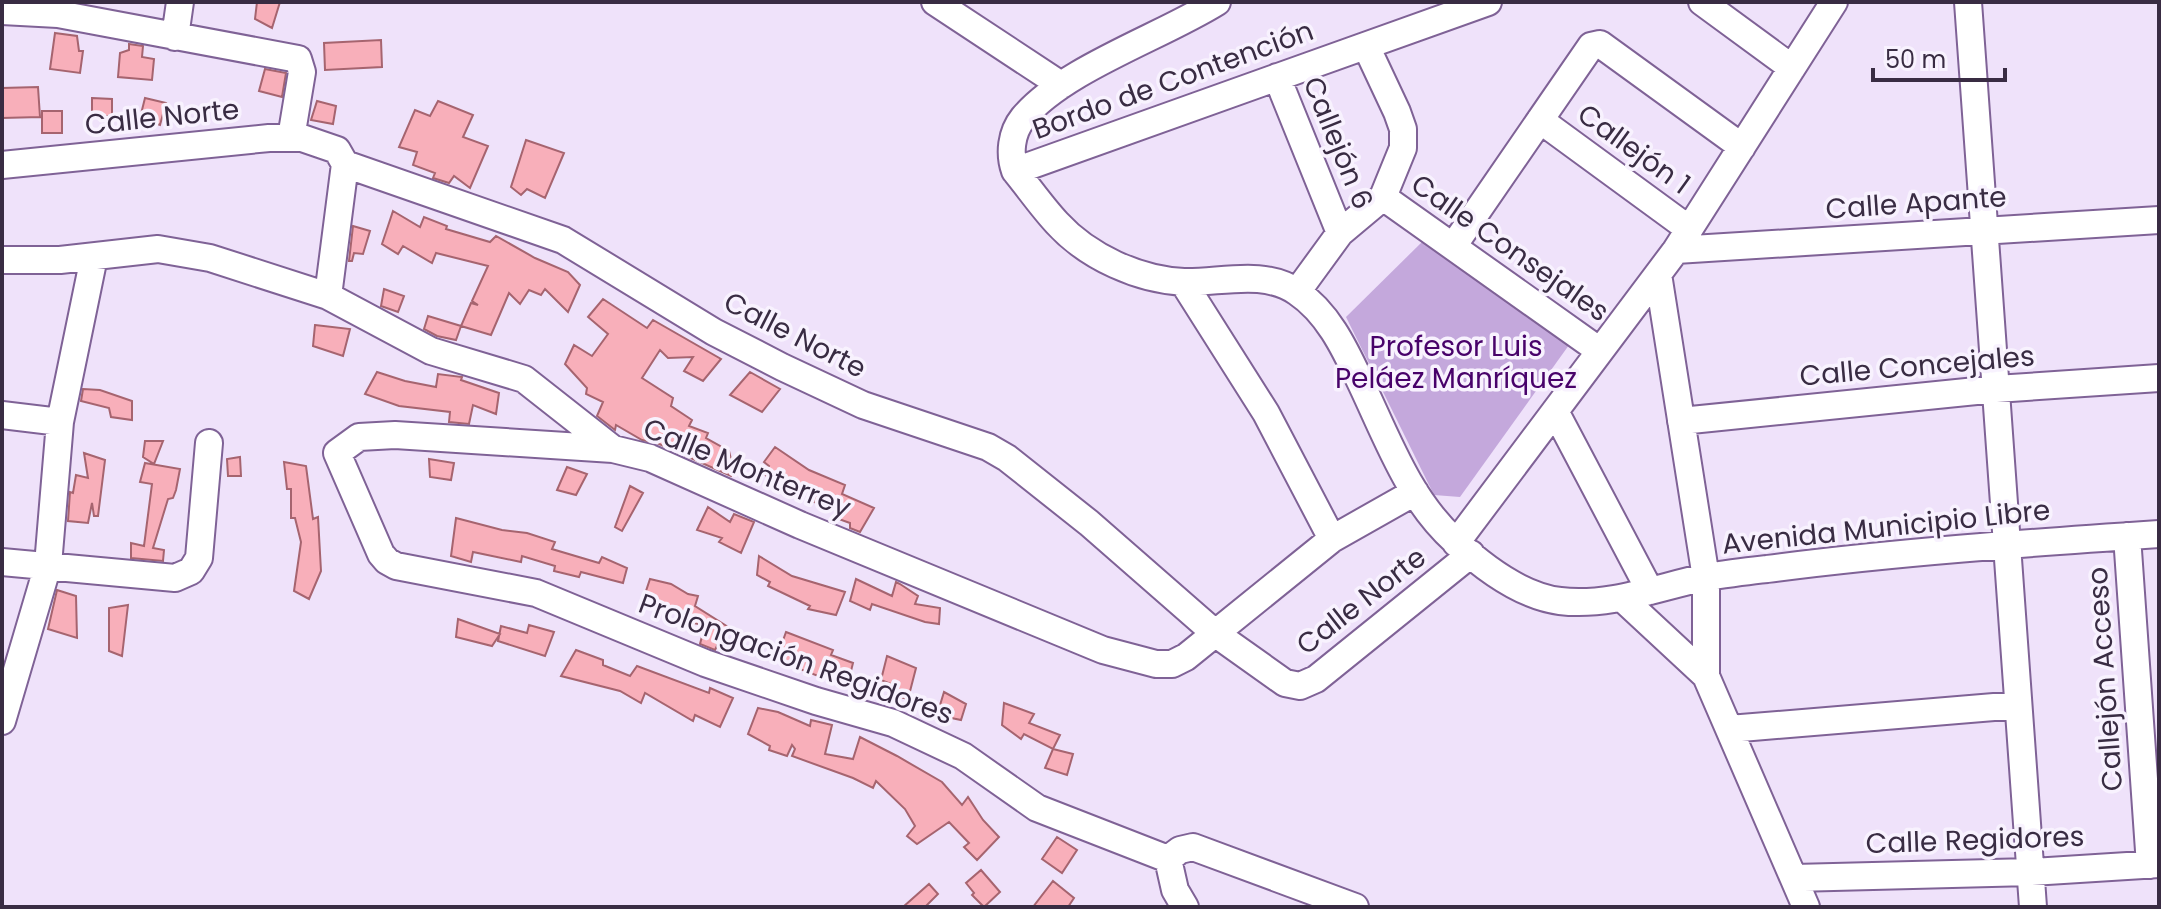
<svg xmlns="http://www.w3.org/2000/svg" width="2161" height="909" viewBox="0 0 2161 909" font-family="Poppins,sans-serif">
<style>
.green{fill:#c4a8dc}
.building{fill:#f8afba;stroke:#a6646f;stroke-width:2}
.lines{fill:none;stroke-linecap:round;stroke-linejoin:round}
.minor-casing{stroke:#7f6296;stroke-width:30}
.minor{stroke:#fff;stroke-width:26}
.labels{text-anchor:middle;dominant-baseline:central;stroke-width:7;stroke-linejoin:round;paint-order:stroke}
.street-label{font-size:28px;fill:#392c43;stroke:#f8f2fe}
.park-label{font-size:28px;fill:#48026a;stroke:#f8f2fe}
</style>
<rect width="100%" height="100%" fill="#efe2fa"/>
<!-- green -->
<path class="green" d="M1423,241L1569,345L1460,497L1434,495L1346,317Z"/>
<!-- building -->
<path class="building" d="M257,2H280L272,28L255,19Z
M55,33L77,36L79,51H83L80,73L50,69Z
M381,40L382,67L325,70L324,43Z
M129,44L143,46L142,57L154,59L152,80L118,77L120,53L129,50Z
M265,69L286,73L282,97L259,91Z
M38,87L40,117L2,118V88Z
M92,98L112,99V116H92Z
M145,98L166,103L160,125L140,118Z
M317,101L336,106L333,124L311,120Z
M438,101L473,115L463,137L488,146L470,188L454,176L449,183L433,178L435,173L413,165L417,152L399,147L415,110L430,116Z
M42,111H62V133H42Z
M526,140L564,153L545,198L527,189L521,195L511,187Z
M393,211L420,227L424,217L447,226L446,229L490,242L496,236L535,258L568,272L580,285L568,312L545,289L541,295L529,290L520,304L509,293L491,335L461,326L471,303L478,305L472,301L488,266L436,253L432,263L403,246L398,254L382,244Z
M353,226L370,231L363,254L354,253L352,261H349Z
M384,289L404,296L398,312L381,306Z
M603,299L647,328L653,320L721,359L703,381L684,371L693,357L668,358L660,350L642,378L673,398L671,406L692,420L689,426L708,433L706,438L729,451L732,464L736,467L731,476L657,443L642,440L616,425L615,430L597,416L603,402L586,394L587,388L565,364L574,345L592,356L608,334L588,317Z
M428,316L461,326L456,340L437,336L424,329Z
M315,325L350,329L343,356L313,346Z
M377,372L405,381L436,387L438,374L462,377L461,380L499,393L496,414L473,405L469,424L449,422L450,412L399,406L365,394Z
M750,372L780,389L762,412L730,395Z
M83,389L100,390L132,401V420L111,417L109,408L81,401Z
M145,441H163L154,464L143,457Z
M775,447L809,470L845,485L842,494L874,508L860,532L850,528V523L836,518L844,507L813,502L816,494L787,484L785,488L765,475L769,466L764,462Z
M84,453L105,460L98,516H94L92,503L88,523L68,521L70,492L73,493L76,475L88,478Z
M240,457L241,476H228L227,459Z
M429,459L454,463L451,480L430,477Z
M284,462L306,466L313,519L318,517L321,571L309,599L294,591L301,542L295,518H291V489H287Z
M145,463L180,469L176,490L173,498L168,499L153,548L164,550L163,561L131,558V543L144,546L152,484L140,482Z
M567,467L587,474L576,495L557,490Z
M630,486L643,493L622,531L615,527Z
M708,507L730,522L734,514L754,522L741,553L719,542L722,538L697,530Z
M456,518L502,530L527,533L555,542L552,549L599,563L602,557L627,568L623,583L581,572L579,577L554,571L555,566L522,556L521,562L473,552L471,562L451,556Z
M759,556L792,576L845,592L836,615L808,609L810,606L768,586L770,582L757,575Z
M650,579L671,584L688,594L698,596L695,606L733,630L725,629L715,650L700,644L705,625L675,620L681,612L645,594Z
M856,579L892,596L896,582L900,584L918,596L915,604L940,608L939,624L925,622L872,604L870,610L850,601Z
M57,590L76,596L77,638L48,629Z
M128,605L122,656L109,651V608Z
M458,619L500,634L492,646L456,637Z
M529,625L554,632L545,656L498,641L501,626L527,633Z
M786,632L833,650L831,655L853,663L847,687L776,660Z
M576,650L603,660V665L630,676L637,666L709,693L710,688L733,698L720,727L695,715L693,721L645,693L641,703L620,691L561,676Z
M887,656L916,668L908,699L888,694L891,684L881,680Z
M944,692L966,704L961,720L937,715Z
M1004,703L1034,714L1029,723L1060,735L1053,749L1024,734L1021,739L1002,725Z
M758,708L778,712L810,726L811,720L832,725L825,754L853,759L860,737L897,756L942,782L962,805L968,797L983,820L999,837L977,860L964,847L969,843L949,822L917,844L907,836L915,826L905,809L876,781L873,788L853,778L792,756L795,749L792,745L787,756L769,750L770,746L748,734Z
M1053,749L1073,754L1067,775L1045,768Z
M1057,837L1077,850L1062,873L1042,859Z
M981,870L1000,892L984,907L972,895L974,893L966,883Z
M1053,881L1074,898L1068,907H1033Z
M929,884L938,894L925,907H903Z"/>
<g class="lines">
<defs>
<path id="minor" d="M935,2L1061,85
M1217,2C1161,37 1064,69 1023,118C1011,133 1009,154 1015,171C1029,188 1042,207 1057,223C1088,257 1139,280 1184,282C1220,283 1264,269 1297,292C1327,312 1344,347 1359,379C1386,435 1408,499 1455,541C1483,567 1521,596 1560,601C1610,607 1658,587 1706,577C1726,574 1747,571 1767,569C1897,552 2028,543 2159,534
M1702,2L1792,68
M1968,2L2033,907
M2,11L58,14L298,59L302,72L291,138
M175,37L180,2
M1277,77L1340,233
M1540,120L1689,229
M2,165L269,138H302L337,150L345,164L563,240L714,332L782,367L863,405L988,447L1007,458L1089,523L1216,634L1285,683L1300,686L1316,679L1471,554
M1015,171L1488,2
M1383,197L1600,351
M1454,245L1591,46L1600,44L1742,147
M1676,250L2159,220
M2,260H60L158,249L210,258L328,296L431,351L524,379L613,449
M1658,274L1706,578V676
M1183,282L1266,413L1332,539
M1297,292L1340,233L1383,197L1403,148V129L1397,112L1366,46
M328,296L345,164
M1555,411L1650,591
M2,415L60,422
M1681,421L1996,389L2159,378
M2127,536L2150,865
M1456,543L1676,250L1834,2
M2,562L175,578L191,571L199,558L209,443
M1622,598L1706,676L1806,907
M2,721L48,565L60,422L94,257
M1729,729L2018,705
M1168,859L1175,890L1185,907
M1794,878L2031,872L2159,864
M1355,907L1193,847L1180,850L1168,859L1037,808L963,756L893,723L816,701L705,663L536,593L396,566L387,561L381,554L337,453L359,437L395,435L613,449L650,458L800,525L1103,650L1156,664H1172L1186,657L1332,539L1415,492"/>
</defs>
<!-- minor casing -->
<use href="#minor" class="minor-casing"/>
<!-- minor -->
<use href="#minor" class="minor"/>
</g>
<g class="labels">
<!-- street labels -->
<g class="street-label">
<text transform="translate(1173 80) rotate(-20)">Bordo de Contención</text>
<text transform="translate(162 117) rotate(-6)">Calle Norte</text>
<text transform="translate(1338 143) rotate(68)">Callejón 6</text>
<text transform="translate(1634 149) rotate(36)">Callejón 1</text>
<text transform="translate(1916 203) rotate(-4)">Calle Apante</text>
<text transform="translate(1510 248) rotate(35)">Calle Consejales</text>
<text transform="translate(795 335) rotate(27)">Calle Norte</text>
<text transform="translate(1917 366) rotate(-5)">Calle Concejales</text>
<text transform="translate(747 468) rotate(22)">Calle Monterrey</text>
<text transform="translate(1886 527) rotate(-6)">Avenida Municipio Libre</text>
<text transform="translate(1361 601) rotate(-38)">Calle Norte</text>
<text transform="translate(796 659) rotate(20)">Prolongación Regidores</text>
<text transform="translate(2105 679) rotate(-94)">Callejón Acceso</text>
<text transform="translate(1975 840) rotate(-2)">Calle Regidores</text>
</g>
<!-- park labels -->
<g class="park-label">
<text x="1456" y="346">Profesor Luis<tspan x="1456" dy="32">Peláez Manríquez</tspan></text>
</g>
</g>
<!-- border -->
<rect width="2161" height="909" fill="none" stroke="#392c43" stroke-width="8"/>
<!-- scale -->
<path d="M1873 68v12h132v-12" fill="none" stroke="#392c43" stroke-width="4"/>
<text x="1885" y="68" font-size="24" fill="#392c43" stroke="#f8f2fe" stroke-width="6" paint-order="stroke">50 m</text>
</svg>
